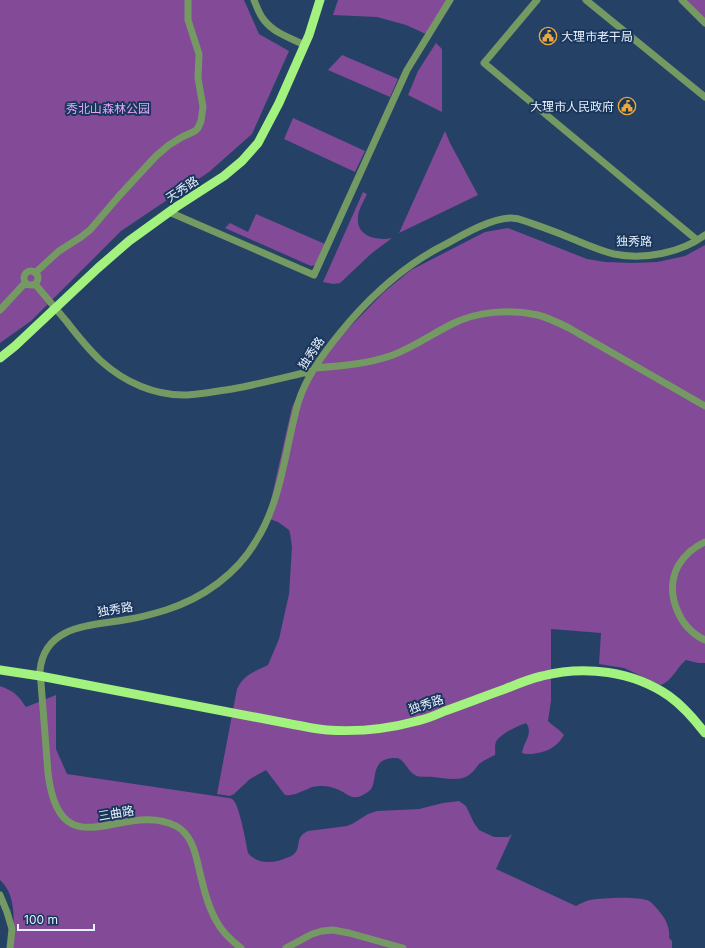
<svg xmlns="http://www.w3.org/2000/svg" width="705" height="948" viewBox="0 0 705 948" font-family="Inter,'Noto Sans SC',sans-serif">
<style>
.green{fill:#824a97}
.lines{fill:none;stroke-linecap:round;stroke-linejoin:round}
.minor{stroke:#749963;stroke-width:7}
.major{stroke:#a3f17e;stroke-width:9}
.labels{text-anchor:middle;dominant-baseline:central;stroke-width:4;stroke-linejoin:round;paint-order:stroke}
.poi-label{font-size:12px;fill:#e6f0fe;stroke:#1b365b;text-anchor:start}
.park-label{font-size:12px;fill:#e2a5fa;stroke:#1b365b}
.street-label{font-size:12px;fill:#e6f0fe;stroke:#1b365b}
</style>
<rect width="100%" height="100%" fill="#254166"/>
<!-- green -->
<path class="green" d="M0,0H244L259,34L289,51L252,134L209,172L121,231L31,321L0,343Z
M338,0H451L428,35L406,25L377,17L333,15Z
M687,0H705V20Z
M436,43L442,49V112L408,95L418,71Z
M342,55L398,79L390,97L328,70Z
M293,118L365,151L355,172L284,139Z
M445,131L450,143L478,195L399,233Z
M363,192L367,194C364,201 358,210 358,217C356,237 377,241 392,238L372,253L340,283L333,284L323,282Z
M256,214L325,244L316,265L311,266L225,228L230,223L248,232Z
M508,228L587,259L605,262L634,263L657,262L685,256L705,245V663H698L686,660C677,667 672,681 661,685L624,668L599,664L601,633L551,629V701L548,721C553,726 559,729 564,735C561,740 558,744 553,747C547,752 529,756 522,753C523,743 534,733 526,723C518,726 499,734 496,742C494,747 496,751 495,755C489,758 484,760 479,764C476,768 473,772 469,775C459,782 444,778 433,777C427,776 420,778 415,775C407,771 404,757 395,758C367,758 380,785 368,792C357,799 353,799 343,792C338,789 329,786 323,786C318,786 312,786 308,789C300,792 294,796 285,795L266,770L250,779L234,794L230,796L217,794L237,689C244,674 254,672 268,665L279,639L289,594L292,547L290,533L289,530L278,522L267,518L292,407L316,364L346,331L384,292L411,270L485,232Z
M0,686C15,692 17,694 26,707L56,695V749L67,774L229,798C232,799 233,799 234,801C240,808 246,843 248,853C257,864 273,864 286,858C289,857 292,856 294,854C302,847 294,837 308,831L347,826L352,824L368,814L377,811L419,809L443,803L459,801L466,806L474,823L479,830L494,837H508L512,834L496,869L576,906C580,904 585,901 590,900C603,898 638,896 649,901C654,904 659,911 662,915C667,921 670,930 669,938L672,941V948H11C14,927 18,896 0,880Z"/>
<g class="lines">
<!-- minor -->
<path class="minor" d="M254,0C257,7 259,14 264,20C274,33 290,38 305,45
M537,0L484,63L697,240
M586,0L705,97
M682,0L705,23
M169,212L314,275L407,70L450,0
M24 278a7 7 0 1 1 14 0a7 7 0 1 1-14 0Z
M35,273L48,261L59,251L81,237L90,230L119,196L156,156L169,145L182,137L195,131L198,128L201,121L203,107L198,78L199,54L188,20V0
M35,284C46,297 56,309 67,322C77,335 88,349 101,361C124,382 155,396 187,395C202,394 217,391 232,389C259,384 286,377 312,371
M0,310L25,283
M315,368C341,366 368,364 393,355C414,347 432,334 452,324C478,311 510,309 538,315C549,318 559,323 569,328L705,406
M705,542C694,547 684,556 678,566C664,593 679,628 705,640
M0,895L7,912L12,929L10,948
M241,948C232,941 222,932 217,922C208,907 204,889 200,873C196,856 193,835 176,826C124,799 60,873 48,773L40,670C45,625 90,626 124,620C139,618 153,614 166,610C203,598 237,574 256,541C282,500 285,449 298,403C306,377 323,354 340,333C370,296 405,264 448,243C464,234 492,218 511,218C516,218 520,219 525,221C539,226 554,231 568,237C583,243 598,250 614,254C644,260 681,253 705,235
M286,948L312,934L322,931L333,930L349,933L403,948"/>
<!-- major -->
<path class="major" d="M0,358L15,346L98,268L129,241L176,207L224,176L242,161L258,143L279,103L309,35L320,0
M0,670L40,676L291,724C303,726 315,729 327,730C357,732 388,729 417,721C427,719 436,715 445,711C465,704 485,696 505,689C517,684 529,679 542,676C585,665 633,671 669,696C683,706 695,720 705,733"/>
</g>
<!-- icons -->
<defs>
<symbol id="civic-ring" viewBox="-11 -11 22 22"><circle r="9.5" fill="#1b365b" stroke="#eba939" stroke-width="1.5"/><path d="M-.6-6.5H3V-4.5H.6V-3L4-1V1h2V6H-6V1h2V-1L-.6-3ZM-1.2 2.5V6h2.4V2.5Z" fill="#eba939"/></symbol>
</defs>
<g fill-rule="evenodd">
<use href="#civic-ring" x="538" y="26" width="20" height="20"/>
<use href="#civic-ring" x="617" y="96" width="20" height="20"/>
</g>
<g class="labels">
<!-- poi labels -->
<g class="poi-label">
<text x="561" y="36">大理市老干局</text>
<text x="614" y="106" text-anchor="end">大理市人民政府</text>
</g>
<!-- park labels -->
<g class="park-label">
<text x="108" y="108">秀北山森林公园</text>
</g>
<!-- street labels -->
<g class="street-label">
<text transform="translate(182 189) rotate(-34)">天秀路</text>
<text transform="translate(634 241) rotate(1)">独秀路</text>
<text transform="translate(311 353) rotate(-56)">独秀路</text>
<text transform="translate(115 609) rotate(-9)">独秀路</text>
<text transform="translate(426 704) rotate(-18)">独秀路</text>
<text transform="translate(116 813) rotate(-10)">三曲路</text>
</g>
</g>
<!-- scale -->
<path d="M18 924v6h76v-6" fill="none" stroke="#e6f0fe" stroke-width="2"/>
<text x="24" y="924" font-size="12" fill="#e6f0fe" stroke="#1b365b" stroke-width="3" paint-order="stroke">100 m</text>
</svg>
